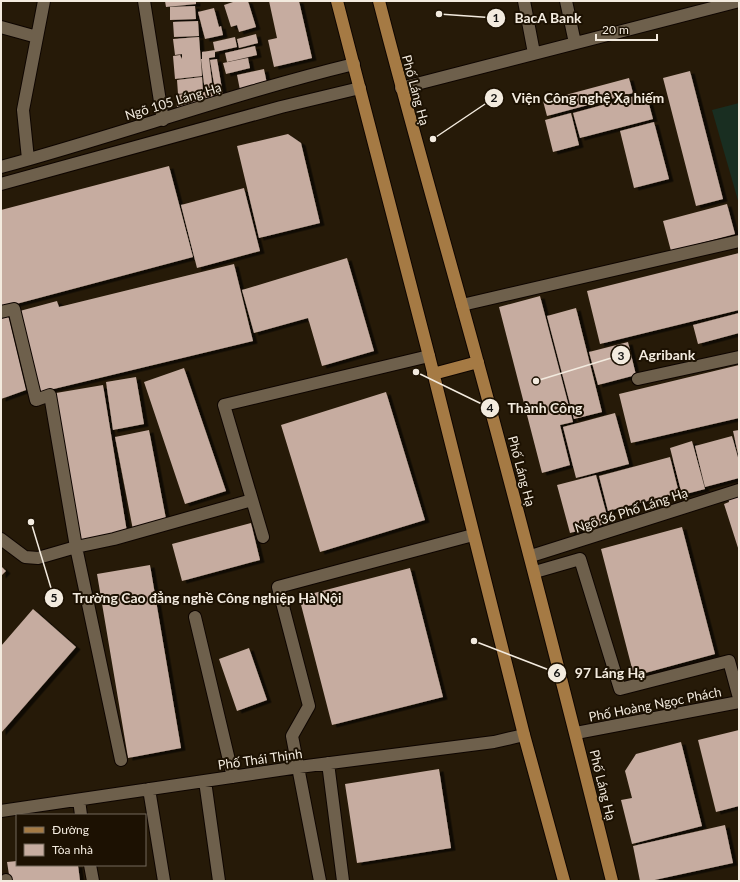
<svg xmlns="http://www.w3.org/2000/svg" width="740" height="882" viewBox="0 0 740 882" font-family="Lato,sans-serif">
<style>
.green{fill:#192e21}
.building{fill:#c6aca0;filter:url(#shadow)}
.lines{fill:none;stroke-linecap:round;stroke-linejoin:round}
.minor-casing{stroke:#0e0500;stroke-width:14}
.major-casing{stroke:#0e0500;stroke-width:14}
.minor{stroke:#6e604c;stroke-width:12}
.major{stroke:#a57a44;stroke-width:12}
.labels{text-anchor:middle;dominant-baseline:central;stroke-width:4;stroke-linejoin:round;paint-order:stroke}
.street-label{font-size:13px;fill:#f3ebdf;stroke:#1c1102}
.leader{fill:none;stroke:#f3ebdf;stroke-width:1.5}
.callout-dot{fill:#f3ebdf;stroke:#1c1102;stroke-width:1.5}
.mark-label{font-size:12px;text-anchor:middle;font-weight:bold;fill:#111}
.callout-label{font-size:14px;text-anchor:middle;font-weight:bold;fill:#f3ebdf;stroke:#1c1102;stroke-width:4;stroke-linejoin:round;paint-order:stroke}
</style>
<defs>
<filter id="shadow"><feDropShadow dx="4.5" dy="2.5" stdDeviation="0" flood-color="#0009"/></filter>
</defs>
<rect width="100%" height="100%" fill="#261a08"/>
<!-- green -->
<path class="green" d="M739,103V204L712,110Z"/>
<!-- building -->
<path class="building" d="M165,1H196V4L166,7Z
M236,1H248L256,27L239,32L237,25L231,27L224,5Z
M269,1H299L312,58L274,67L268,40L277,38Z
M195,6L196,19L170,20V7Z
M214,8L219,27L221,26L223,35L205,39L198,12Z
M198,21L199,36L174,37L173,22Z
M256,34L258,43L239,48L237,39Z
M199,37L202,76L175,79L173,56L180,55L182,59V54L175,55L173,39Z
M235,37L237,47L215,52L213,42Z
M255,46L257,55L227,62L225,53Z
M215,50V57L209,58L214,99L206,100L205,95V104L177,107L176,95L205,92L201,59H202V52Z
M248,58L250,68L226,74L223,63Z
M217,59L223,95L216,96L210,60Z
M264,69L267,84L240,90L237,75Z
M690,71L723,199L696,206L663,78Z
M202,77L203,91L178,94L177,80Z
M629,78L633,93L547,116L543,101Z
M646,93L653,119L580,138L573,113Z
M571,113L579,145L553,152L545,120Z
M654,122L669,179L634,188L620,131Z
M288,134L301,143L320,223L259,238L237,146Z
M169,166L193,257L1,308V210Z
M244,188L260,251L197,268L181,205Z
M727,204L735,234L671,251L663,221Z
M739,253V310L600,344L587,291Z
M347,258L374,351L322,366L308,318L254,333L242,290Z
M234,264L253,341L37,393L16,312L57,301L59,307Z
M540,296L573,422L560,425L570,465L542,473L499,307Z
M576,308L602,412L574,419L547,316Z
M739,313V333L698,344L693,325Z
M8,315L26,390L1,399V317Z
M628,342L636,375L598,385L589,352Z
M739,365V418L631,443L619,394Z
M184,368L226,491L185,504L144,382Z
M136,377L144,424L113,430L106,382Z
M103,385L127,532L80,540L56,393Z
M386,392L425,520L320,552L281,425Z
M615,413L629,464L576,478L563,427Z
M149,430L167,524L133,530L115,437Z
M739,430V454H738L733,431Z
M732,436L739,461V478L705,487L695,446Z
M692,441L705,489L682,495L670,448Z
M670,457L679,493L608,511L599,476Z
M596,475L609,523L570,533L557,485Z
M739,494V551L724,504L729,502L728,497Z
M251,523L260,560L182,581L172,544Z
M682,527L715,654L634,676L601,549Z
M150,565L181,748L128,758L97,574Z
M1,566L6,571L1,576Z
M410,568L443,697L332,725L299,597Z
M33,609L76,647L1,733V646Z
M249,648L267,700L237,711L219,659Z
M739,730V806L716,812L698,740Z
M681,742L702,826L632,844L621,800L632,798L625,771L636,754Z
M439,769L451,848L357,863L345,784Z
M725,825L733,863L650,881H640L633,846Z
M17,861V865H78L80,881H10L7,862Z"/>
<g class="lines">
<defs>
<path id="minor" d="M144,1L163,120
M524,1L534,53
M566,1L575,43
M1,27L37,37
M401,88L739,1
M28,159L23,110L44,1
M1,167C119,135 235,93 354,64
M1,184L281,107L360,88
M462,305L739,241
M1,312L14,309L36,400L50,395L76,547L121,760
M638,379L739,357
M263,537L224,405L429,356
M1,539L25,557L38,558L76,547L114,539L252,500
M531,556L739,490
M535,572L580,559L620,689L729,661L739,698
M195,617L233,777
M576,733L739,702
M328,763L343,881
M205,781L219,881
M149,789L164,881
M79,800L81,815
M1,811L299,767L494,742L524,735
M90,865L93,881
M6,880V881
M320,881L292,736L309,706L278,587L473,535"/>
<path id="major" d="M337,1L429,356L524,735L564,881
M379,1C410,122 445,242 478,363C525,535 569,708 612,881
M433,374L478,362"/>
</defs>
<!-- minor casing -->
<use href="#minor" class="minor-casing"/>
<!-- major casing -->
<use href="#major" class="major-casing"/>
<!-- minor -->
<use href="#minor" class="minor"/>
<!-- major -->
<use href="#major" class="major"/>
</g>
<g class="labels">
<!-- street labels -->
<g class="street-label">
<text transform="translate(416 90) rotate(75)">Phố Láng Hạ</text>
<text transform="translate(173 101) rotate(-17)">Ngõ 105 Láng Hạ</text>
<text transform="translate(522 471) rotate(75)">Phố Láng Hạ</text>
<text transform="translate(631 510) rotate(-18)">Ngõ 36 Phố Láng Hạ</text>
<text transform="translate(655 704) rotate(-11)">Phố Hoàng Ngọc Phách</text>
<text transform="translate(260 759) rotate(-8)">Phố Thái Thịnh</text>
<text transform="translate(603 785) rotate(76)">Phố Láng Hạ</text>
</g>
</g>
<!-- callouts -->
<path class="leader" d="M439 14L496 18M433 139L494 98M536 381L621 355M416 372L490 408M31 522L54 598M474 641L557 673"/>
<g class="callout-dot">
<circle cx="439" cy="14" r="4"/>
<circle cx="433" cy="139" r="4"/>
<circle cx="536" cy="381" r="4"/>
<circle cx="416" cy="372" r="4"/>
<circle cx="31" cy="522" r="4"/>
<circle cx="474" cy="641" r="4"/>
<circle cx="496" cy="18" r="10"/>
<circle cx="494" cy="98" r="10"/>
<circle cx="621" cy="355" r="10"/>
<circle cx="490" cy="408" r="10"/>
<circle cx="54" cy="598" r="10"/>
<circle cx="557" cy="673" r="10"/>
</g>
<g class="mark-label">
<text x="496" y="22">1</text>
<text x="494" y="102">2</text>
<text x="621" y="360">3</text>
<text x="490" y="412">4</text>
<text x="54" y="602">5</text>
<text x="557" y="677">6</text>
</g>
<g class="callout-label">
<text x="548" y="23">BacA Bank</text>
<text x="588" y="103">Viện Công nghệ Xạ hiếm</text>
<text x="667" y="360">Agribank</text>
<text x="545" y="413">Thành Công</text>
<text x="207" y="603">Trường Cao đẳng nghề Công nghiệp Hà Nội</text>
<text x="610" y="678">97 Láng Hạ</text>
</g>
<!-- border -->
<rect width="740" height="882" fill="none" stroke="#f3ebdf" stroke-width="4"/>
<!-- legend -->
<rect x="16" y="814" width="130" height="52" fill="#1c1102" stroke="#72685a"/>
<rect x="24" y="827" width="20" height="6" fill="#a57a44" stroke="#72685a"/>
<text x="52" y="834" font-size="12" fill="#f3ebdf">Đường</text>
<rect x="24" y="844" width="20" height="12" fill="#c6aca0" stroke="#72685a"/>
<text x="52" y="854" font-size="12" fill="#f3ebdf">Tòa nhà</text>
<!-- scale -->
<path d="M596 34v6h61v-6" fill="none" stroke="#f3ebdf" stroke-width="2"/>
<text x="602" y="34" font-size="12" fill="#f3ebdf" stroke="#1c1102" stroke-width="3" paint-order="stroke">20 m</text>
</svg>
